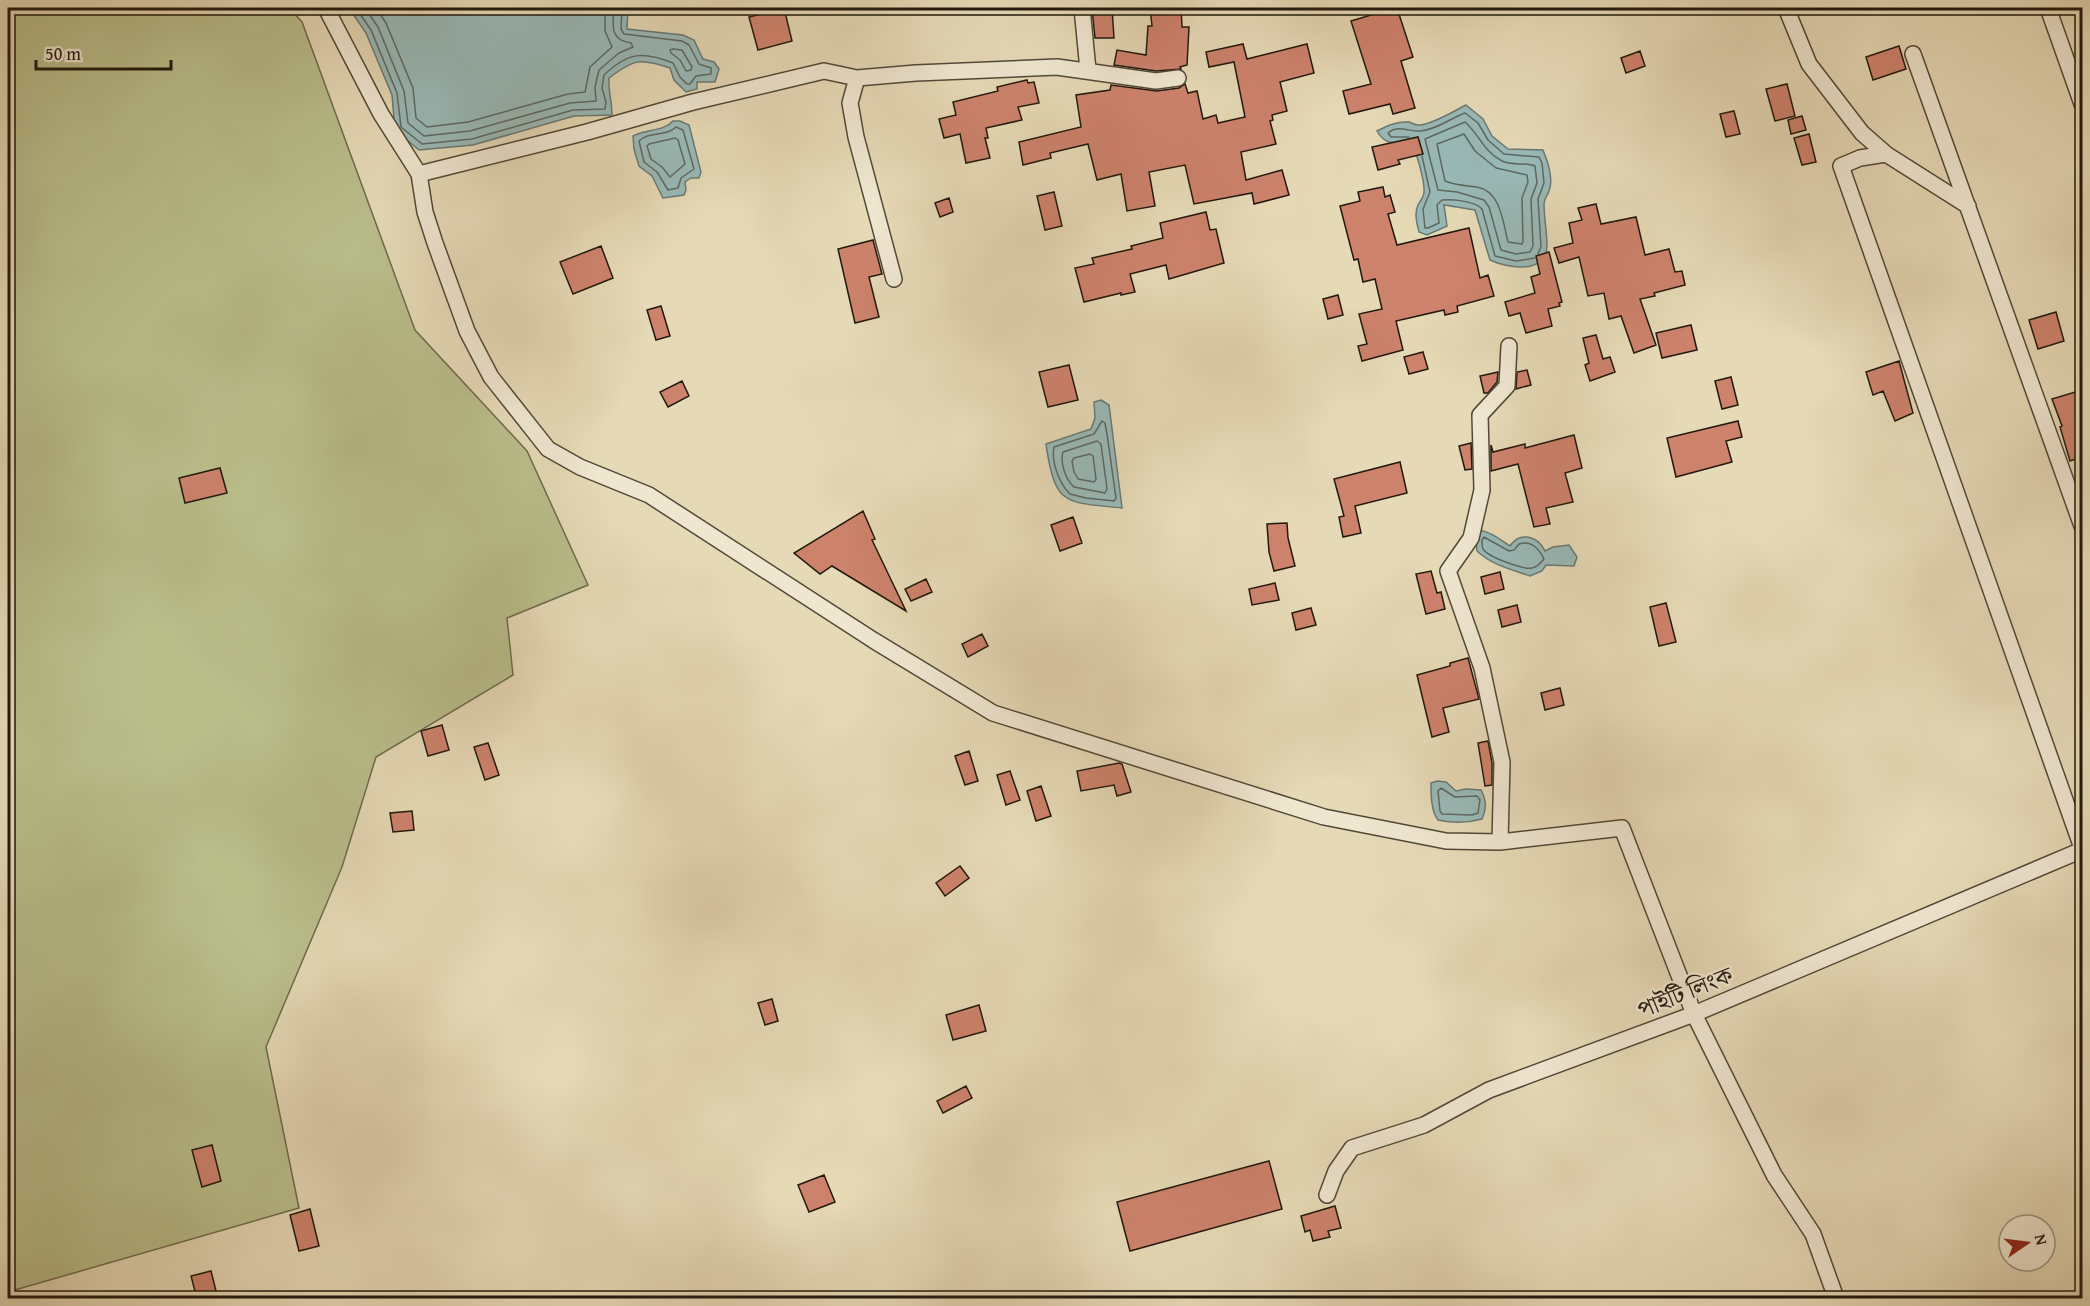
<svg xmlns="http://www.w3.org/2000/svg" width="2090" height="1306" viewBox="0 0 2090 1306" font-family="'Gentium Book Plus','Noto Serif Bengali',serif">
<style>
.green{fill:#b9be8b;stroke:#6d6b4c;stroke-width:1.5}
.water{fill:#99b9b7;stroke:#697973;stroke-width:1.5}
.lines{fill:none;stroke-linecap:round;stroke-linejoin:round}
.shore{stroke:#5d6862;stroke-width:1.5}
.building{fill:#cd826c;stroke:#21180d;stroke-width:1.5}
.street-casing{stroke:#524837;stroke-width:18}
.street{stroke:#efe6d0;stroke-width:15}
.labels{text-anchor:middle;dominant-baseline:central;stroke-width:4.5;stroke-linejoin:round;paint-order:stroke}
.street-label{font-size:24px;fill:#21180d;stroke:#efe6d0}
</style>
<rect width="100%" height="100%" fill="#e6d9b6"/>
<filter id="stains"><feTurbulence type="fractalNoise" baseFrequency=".00333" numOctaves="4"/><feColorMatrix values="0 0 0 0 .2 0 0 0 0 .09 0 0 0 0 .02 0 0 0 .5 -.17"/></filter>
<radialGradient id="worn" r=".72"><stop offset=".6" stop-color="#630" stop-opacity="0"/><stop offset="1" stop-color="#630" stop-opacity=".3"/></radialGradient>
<!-- green -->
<path class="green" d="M8,8H289L302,22L415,330L527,451L588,585L507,618L513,675L376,757L342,867L266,1047L299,1208L8,1292Z"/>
<!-- water -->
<path class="water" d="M349,8H628L627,29L683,35L694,40L703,59L714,62L719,69L715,82H697V89L686,92L674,80L670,68C640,58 634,59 609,78C608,91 612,102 612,115L574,116L473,145L419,150L395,130L392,95L366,33Z
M1466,105L1483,119L1492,136L1508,149L1543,150C1548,162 1554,179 1549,191C1547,197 1544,198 1544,204C1544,218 1547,232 1547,246C1546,275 1507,268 1490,260L1475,210L1444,205L1447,226L1427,235L1419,232C1417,224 1414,213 1418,205C1420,201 1424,197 1424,192C1425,183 1418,159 1415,151C1407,133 1390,154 1377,131C1387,126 1397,121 1409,122C1412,123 1415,125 1418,125C1430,126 1456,110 1466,105Z
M673,121H680L689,125L701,172L699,178H691L685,182L686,190L684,195L663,198L652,176L639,166L634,149L633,136C645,129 663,132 673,121Z
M1101,400L1109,405L1122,508C1065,502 1055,507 1046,444L1091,429L1095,418L1094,402Z
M1479,530C1491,532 1499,539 1510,546C1520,531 1538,536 1545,551L1553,547L1569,545L1577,557L1574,566L1546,565L1542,571L1530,576C1510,569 1492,565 1477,551L1476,539Z
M1437,781L1446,782L1456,791L1466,789L1481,790C1486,799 1487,809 1482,819C1468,823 1452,823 1438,820C1431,811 1431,795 1431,783Z"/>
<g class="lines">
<!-- shore -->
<path class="shore" d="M356,8L371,30L397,93L401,127L422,144L472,139L573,110L605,109L606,102L602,88L604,75C628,52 643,51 673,63L680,77L687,84H690L696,76L711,74V68L699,64L689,45L682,41L624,34L621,29L622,8
M365,8L378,27L404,91L408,123L424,136L470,131L570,103L596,101L595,87L599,70L619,53L633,47L631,43C609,40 613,25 614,8
M376,8L386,23L413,88L416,118L427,127L468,122L568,94L585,92L590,67L612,47L605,31V8
M673,49L682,50L692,67L691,70L686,71L680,60L671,53L670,50Z
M1465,122C1479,134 1484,152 1502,161C1512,166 1525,162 1535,166L1537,183L1531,199L1533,246L1530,252L1516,254L1501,250L1489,207L1484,200L1457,192L1438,190L1425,139Z
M676,127L683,130L694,169L681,178L678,188L668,190L657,172L644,162L639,141C649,131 666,137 676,127Z
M1464,134L1475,151L1496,168L1527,175L1528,182L1522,198L1523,241L1522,244L1508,242C1503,223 1501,191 1477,187C1467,186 1454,185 1445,181L1437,144Z
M1409,137H1391L1388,133C1398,124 1409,132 1420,131C1436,130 1451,118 1465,113L1478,123L1488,140L1504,154L1539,157L1542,163L1544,183L1538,199L1541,247L1538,254
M675,138L678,140L685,164L670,177L662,167L651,159L647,146L649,144Z
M1422,156L1430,192L1423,209L1425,228H1428L1439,223L1437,205L1442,200C1452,199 1475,201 1482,209L1495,256L1516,261L1535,258
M1102,421L1105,423L1107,434L1116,498L1114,501L1086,498L1070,494C1059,483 1051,462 1054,447L1094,434Z
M1097,441L1101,444L1107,489L1105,493L1074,487C1065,479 1060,462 1063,452Z
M1090,454L1093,456L1096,479L1094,482L1078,479L1074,472L1072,461L1074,458Z
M1484,537L1509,551L1514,550L1519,544C1532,540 1539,549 1544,559C1540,563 1538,567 1532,568C1524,570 1488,557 1483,549C1482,547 1482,543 1482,540Z
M1441,788L1455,797L1477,796L1480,800L1478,813L1472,815L1442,814L1440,811L1438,791Z"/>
</g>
<!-- building -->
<path class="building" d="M784,8L792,41L758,50L749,17Z
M1092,8H1112L1114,38H1095Z
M1150,8H1181L1182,27H1189L1187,65L1180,67L1181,69L1156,71L1114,65L1117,50L1146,55L1148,26H1152Z
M1394,8H1397L1413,57L1401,61L1415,108L1393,114L1390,104L1349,114L1343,91L1371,84L1351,21Z
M1243,44L1247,59L1307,44L1314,73L1280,82L1287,111L1272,115L1273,120L1270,121L1276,144L1241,152L1246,180L1282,170L1289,195L1254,204L1252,193L1194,204L1185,165L1149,172L1155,206L1127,211L1121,174L1097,180L1088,144L1050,153L1051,158L1023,165L1019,142L1081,127L1076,95L1110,90L1111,85L1157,91L1179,88L1185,84L1188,93L1197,91L1203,119L1216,115L1218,123L1245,117L1234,62L1209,67L1206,52Z
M1899,46L1906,69L1873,80L1866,57Z
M1640,51L1645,66L1626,73L1621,58Z
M1027,80L1028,83L1034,82L1039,103L1018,107L1022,120L986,128L988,138H985L990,158L966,163L960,134L944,138L939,119L956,115L953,102L998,91L997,87Z
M1787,84L1795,116L1775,121L1766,89Z
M1734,111L1740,134L1726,137L1720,114Z
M1802,116L1806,130L1791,134L1788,120Z
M1809,134L1816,162L1802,165L1794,138Z
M1418,137L1423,154L1398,160L1400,164L1378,170L1372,147Z
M1383,187L1385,197L1390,195L1395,212L1388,214L1397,245L1469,228L1480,278L1488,275L1494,296L1457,306L1458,312L1445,315L1444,310L1396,321L1403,350L1362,361L1358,346L1367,344L1359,314L1382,309L1375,279L1363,282L1358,259L1354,260L1340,206L1360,201L1358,192Z
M1054,192L1062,226L1045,230L1037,196Z
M949,198L953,212L940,217L935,203Z
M1596,204L1601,224L1636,217L1645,255L1669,249L1675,272L1682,271L1685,285L1654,293L1655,296L1640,299L1656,345L1634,353L1621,316L1609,319L1604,293L1588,296L1579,257L1559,263L1554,248L1573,243L1569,223L1582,220L1578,208Z
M1206,212L1210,230L1216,229L1224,263L1169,279L1166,265L1130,274L1135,292L1121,295V293L1084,302L1075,268L1094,264L1092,258L1132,249L1131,246L1163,238L1160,223Z
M873,240L882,274L869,277L879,317L855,323L838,249Z
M601,246L613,278L573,294L560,262Z
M1549,252L1562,302L1559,303L1560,306L1548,309L1552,326L1526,333L1520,313L1509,316L1505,302L1535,293L1531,277L1540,274L1536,256Z
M1338,295L1343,315L1328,319L1323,299Z
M661,306L670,336L656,340L647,310Z
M2056,312L2064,341L2038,349L2029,320Z
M1691,325L1697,350L1662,358L1656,333Z
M1596,335L1603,359L1610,357L1615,372L1590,381L1585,365L1589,363L1583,338Z
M1423,352L1428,369L1409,374L1404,357Z
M1899,361L1913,413L1895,421L1883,391L1873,395L1866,372Z
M1069,365L1078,400L1048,407L1039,372Z
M1527,370L1531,385L1516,389L1517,372Z
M1498,372L1497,382L1488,393H1484L1480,376Z
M1731,377L1738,405L1722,409L1715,381Z
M682,381L689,396L668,407L660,392Z
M2082,390V457L2070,461L2060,427L2062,426L2052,399Z
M1738,421L1742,437L1726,441L1732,462L1676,477L1667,438Z
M1574,435L1582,468L1565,473L1573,502L1546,508L1550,524L1534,527L1518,464L1491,471V445L1493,452L1525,444V448Z
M1471,443L1472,469L1465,470L1459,446Z
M1400,462L1407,493L1355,506L1361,533L1343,537L1339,517L1344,516L1334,479Z
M220,468L227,493L185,503L179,478Z
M863,511L875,539L872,540L906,611L832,566L820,574L794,553Z
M1073,517L1082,543L1060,551L1051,525Z
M1287,523L1288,538L1295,566L1274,571L1269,552L1267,524Z
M1431,571L1437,593L1441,592L1445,609L1426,614L1416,574Z
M1500,572L1504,589L1485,594L1481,577Z
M926,579L932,592L911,601L905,589Z
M1275,583L1279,600L1252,605L1249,589Z
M1666,603L1676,642L1659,646L1650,607Z
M1517,605L1521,622L1502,627L1498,610Z
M1311,608L1316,625L1296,630L1292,613Z
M982,634L988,646L968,657L962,644Z
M1468,658L1479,699L1443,708L1449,732L1432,737L1417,675L1450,666V663Z
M1560,688L1564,705L1545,710L1541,693Z
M442,725L449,750L428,756L421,731Z
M1488,741L1492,763V785L1485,786L1478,743Z
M488,743L499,775L485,780L474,747Z
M969,751L978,781L965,785L955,756Z
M1119,763L1122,764L1131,792L1117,796L1114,785L1081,791L1077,771Z
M1010,771L1020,800L1006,805L997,775Z
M1041,786L1051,816L1036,821L1027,791Z
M412,811L414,830L393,832L390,813Z
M960,866L969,878L945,896L936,883Z
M772,999L778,1021L765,1025L758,1003Z
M979,1005L986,1031L953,1040L946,1015Z
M966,1086L972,1098L943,1113L937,1101Z
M212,1145L221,1181L202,1187L192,1150Z
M1269,1161L1282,1209L1130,1251L1117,1202Z
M824,1175L835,1202L809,1212L798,1185Z
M1335,1206L1341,1228L1328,1231L1330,1237L1313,1241L1310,1230L1305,1232L1301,1216Z
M310,1209L319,1246L299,1251L290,1215Z
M211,1271L218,1299H197L191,1276Z"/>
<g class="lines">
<defs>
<path id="street" d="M326,8L381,114L419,174L425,212L435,243L467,331L491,377L548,449L580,467L649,495L873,640L993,713L1324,817L1446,841L1500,842L1622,828L1694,1014L1774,1175L1813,1234L1836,1298
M1082,8L1088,70
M1786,8L1809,64L1862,133L1886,154
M2048,8L2082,104
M1913,54L2082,526
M857,78L850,103L856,137L894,279
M419,174L587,132L693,102L824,71L857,78L916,73L1057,67L1156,81L1178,78
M1968,206L1886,154L1860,158L1841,166L2082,848
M1500,842L1502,762L1482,668L1448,571L1471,538L1482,490L1480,415L1507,386L1509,346
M1327,1195L1336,1171L1352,1148L1424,1125L1489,1090L1694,1014L2082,850"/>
</defs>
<!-- street casing -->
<use href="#street" class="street-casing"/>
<!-- street -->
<use href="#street" class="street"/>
</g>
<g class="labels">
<!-- street labels -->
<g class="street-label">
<text transform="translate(1685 992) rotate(-22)">পাইটি লিংক</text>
</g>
</g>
<!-- margin -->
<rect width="2090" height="1306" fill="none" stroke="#e6d9b6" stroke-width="30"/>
<rect x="9" y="9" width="2072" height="1288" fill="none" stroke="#21180d" stroke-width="3"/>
<rect x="15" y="15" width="2060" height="1276" fill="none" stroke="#21180d" stroke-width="1.5"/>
<!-- north arrow -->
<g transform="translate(2027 1243) rotate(76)"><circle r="28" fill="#efe6d0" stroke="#9d9482" stroke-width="1.5"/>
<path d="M0-4.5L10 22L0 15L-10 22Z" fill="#8f2418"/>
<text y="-9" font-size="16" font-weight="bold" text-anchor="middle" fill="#21180d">N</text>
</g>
<!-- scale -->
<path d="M36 60v9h135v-9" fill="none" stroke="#21180d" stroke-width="3"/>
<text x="45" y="60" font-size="18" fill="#21180d" stroke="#efe6d0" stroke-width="4.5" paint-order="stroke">50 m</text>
<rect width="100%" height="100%" filter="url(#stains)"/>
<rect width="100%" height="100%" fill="url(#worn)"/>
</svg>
